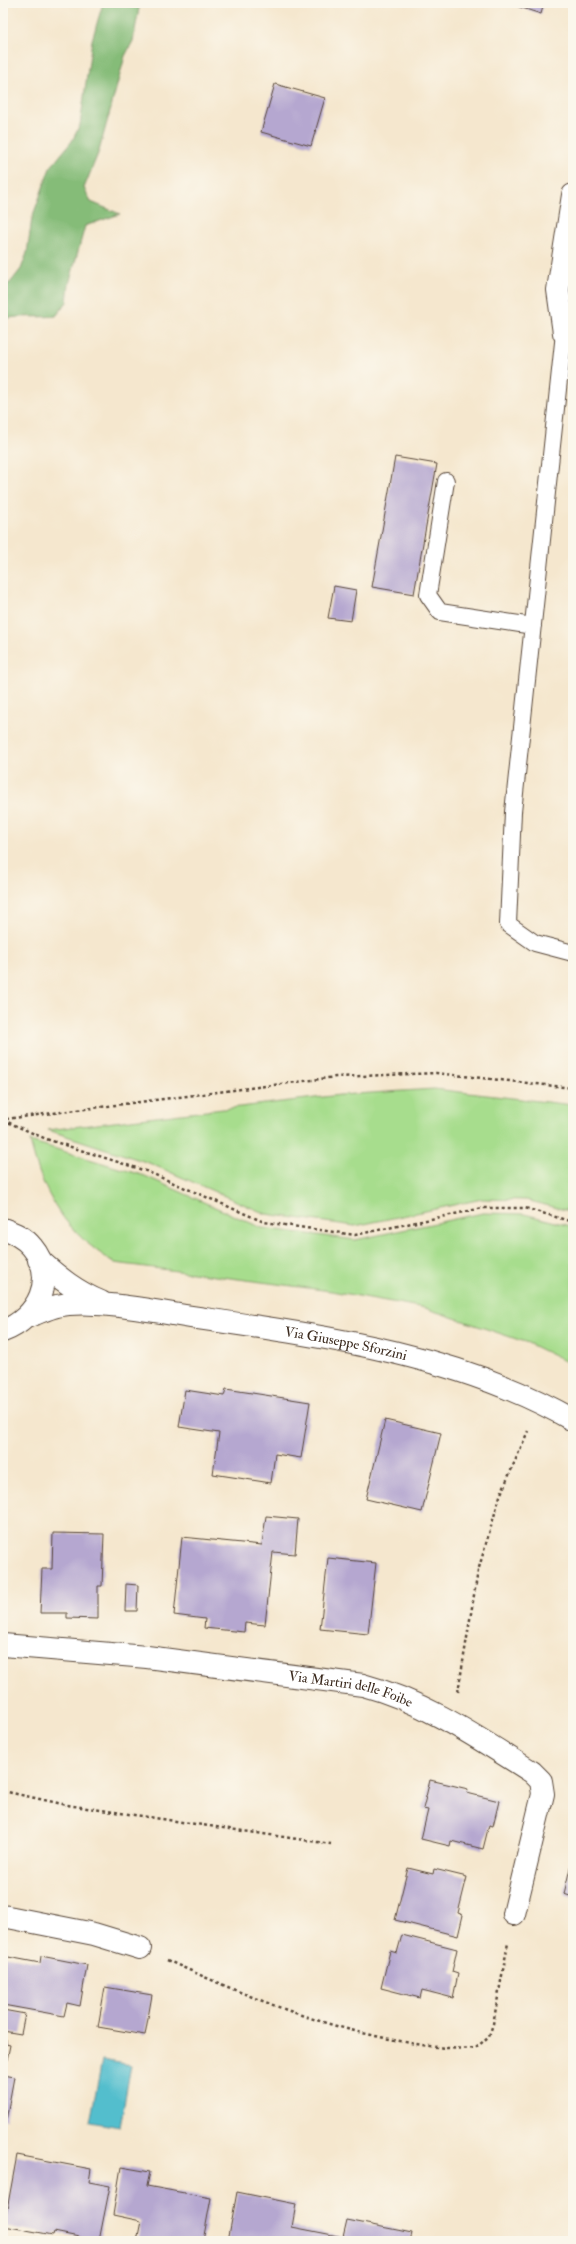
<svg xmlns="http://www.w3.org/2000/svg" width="576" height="2244" viewBox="0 0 576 2244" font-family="'IM FELL Double Pica',serif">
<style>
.green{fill:#a7dd8d;stroke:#718456}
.forest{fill:#85bc78;stroke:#60734b}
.water{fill:#52becd;stroke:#467476}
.building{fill:#b5a7d0}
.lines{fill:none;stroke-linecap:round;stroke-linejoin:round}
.service-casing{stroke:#574638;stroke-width:18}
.minor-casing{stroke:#574638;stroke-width:24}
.path{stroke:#574638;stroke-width:2.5;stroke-dasharray:3 3;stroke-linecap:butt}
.service{stroke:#fff;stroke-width:16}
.minor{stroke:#fff;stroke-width:22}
.labels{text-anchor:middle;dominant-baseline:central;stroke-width:3;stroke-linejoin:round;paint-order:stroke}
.street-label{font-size:14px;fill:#3b2a1e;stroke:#fbf7ec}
</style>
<rect width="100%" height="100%" fill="#fbf7ec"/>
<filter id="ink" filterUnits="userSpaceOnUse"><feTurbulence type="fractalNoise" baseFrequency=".025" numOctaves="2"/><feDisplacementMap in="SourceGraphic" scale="8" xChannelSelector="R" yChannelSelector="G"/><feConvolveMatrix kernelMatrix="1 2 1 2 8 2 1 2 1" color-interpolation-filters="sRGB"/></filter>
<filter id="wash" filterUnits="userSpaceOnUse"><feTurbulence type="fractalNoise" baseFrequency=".012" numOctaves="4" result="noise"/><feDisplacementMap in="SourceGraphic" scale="16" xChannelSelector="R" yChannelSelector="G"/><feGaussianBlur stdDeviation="0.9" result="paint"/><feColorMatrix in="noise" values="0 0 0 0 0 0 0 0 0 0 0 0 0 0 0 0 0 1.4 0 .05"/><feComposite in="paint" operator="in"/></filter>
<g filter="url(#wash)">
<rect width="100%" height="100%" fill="#f5e7ce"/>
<!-- green -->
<path class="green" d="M434,1089L573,1105V1212L526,1200L482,1199L355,1226L266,1214L149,1163L48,1130L340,1095Z
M30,1141L145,1176L262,1228L355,1240L483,1213L524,1214L567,1225L573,1229V1365L528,1343L425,1308L331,1291L115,1263C66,1233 43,1196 30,1141Z"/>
<!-- forest -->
<path class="forest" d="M103,3H140L133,41L125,56L99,151L84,188L91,202L120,214L85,226L69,284L67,302L56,316C38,318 21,315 3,319V286L10,283L21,269L27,253L32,218L50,168L72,141L80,125L92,40Z"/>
<!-- water -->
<path class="water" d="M102,2060L131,2065L120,2127L90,2122Z"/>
<g id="blocks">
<!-- building -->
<path class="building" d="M507,3H544L541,14Z
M275,84L325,98L311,146L261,132Z
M395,457L437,464L414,594L372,587Z
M334,586L356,590L351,621L328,618Z
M572,830H573V858H568Z
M226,1389L310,1402L301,1458L275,1454L271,1483L213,1474L219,1433L179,1427L185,1390L224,1396Z
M385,1420L441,1433L422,1512L366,1499Z
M266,1516L298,1519L295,1554L273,1552L265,1625L245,1623L244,1632L204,1628L205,1619L174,1615L182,1537L262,1545Z
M53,1533L104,1534L102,1586H98V1619L67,1618V1613H40L42,1569H52Z
M328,1558L376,1563L368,1634L320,1629Z
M126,1584L138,1585L137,1611H125Z
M430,1780L468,1789L467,1793L499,1801L493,1826L489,1825L483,1849L451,1841L450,1846L421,1839L428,1810L423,1809Z
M572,1859H573V1897L564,1894Z
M408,1868L433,1874L434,1869L467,1877L458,1913L463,1915L458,1936L395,1920Z
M402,1935L457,1949L452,1972L458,1974L453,1998L422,1990L420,1998L381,1988L390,1951L397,1953Z
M3,1956L40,1963L41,1956L87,1965L80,2006L67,2003L64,2016L3,2005Z
M105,1987L152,1995L145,2035L98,2027Z
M3,2010L25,2014L21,2034L3,2031Z
M3,2039H6V2044L10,2045L4,2075L14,2077L6,2120H3Z
M17,2155L91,2169L89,2182L110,2186L99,2241L54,2232L53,2235L4,2226Z
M121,2167L150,2172L147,2186L211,2198L203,2241H137L141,2221L113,2215Z
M237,2192L296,2204L292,2227L343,2237L347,2220L412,2233L410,2241H228Z"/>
</g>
</g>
<g filter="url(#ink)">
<use href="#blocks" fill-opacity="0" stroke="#574638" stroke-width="1"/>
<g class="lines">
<defs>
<path id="service" d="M564,333L513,812L508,924L535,943L573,953
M446,481L428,595L440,612L533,626"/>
<g id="minor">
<path d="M564,333L558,290L573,195"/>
<path d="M3,1229C14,1233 24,1237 32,1247C58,1278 38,1318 3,1331"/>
<path d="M39,1260C59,1278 77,1292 101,1302"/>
<path id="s1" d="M29,1316C38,1313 48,1308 57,1306C91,1297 167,1314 205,1319C330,1337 462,1356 573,1420"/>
<path id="s2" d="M3,1645L147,1657L363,1685C426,1702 478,1738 532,1772L541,1781L543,1794L514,1914"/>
<path d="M3,1916L94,1934L140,1948"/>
</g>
</defs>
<!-- service casing -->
<use href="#service" class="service-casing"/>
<!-- minor casing -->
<use href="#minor" class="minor-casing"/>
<!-- path -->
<path class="path" d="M6,1119L336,1077L436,1073L573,1088
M3,1120L46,1139L146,1171L264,1222L355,1235L483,1208H525L573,1222
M458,1692L478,1571L500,1496L528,1431
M3,1791L67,1805L331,1844
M167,1960C243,1995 318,2026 400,2041C427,2046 449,2050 476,2048L489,2036L493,2024L508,1943"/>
<!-- service -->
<use href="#service" class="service"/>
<!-- minor -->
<use href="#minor" class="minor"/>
</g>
</g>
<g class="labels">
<!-- street labels -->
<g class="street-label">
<text stroke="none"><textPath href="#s1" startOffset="322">Via Giuseppe Sforzini</textPath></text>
<text stroke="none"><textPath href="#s2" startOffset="351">Via Martiri delle Foibe</textPath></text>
</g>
</g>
<!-- margin -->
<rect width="576" height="2244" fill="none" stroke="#fbf7ec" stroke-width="16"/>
</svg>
